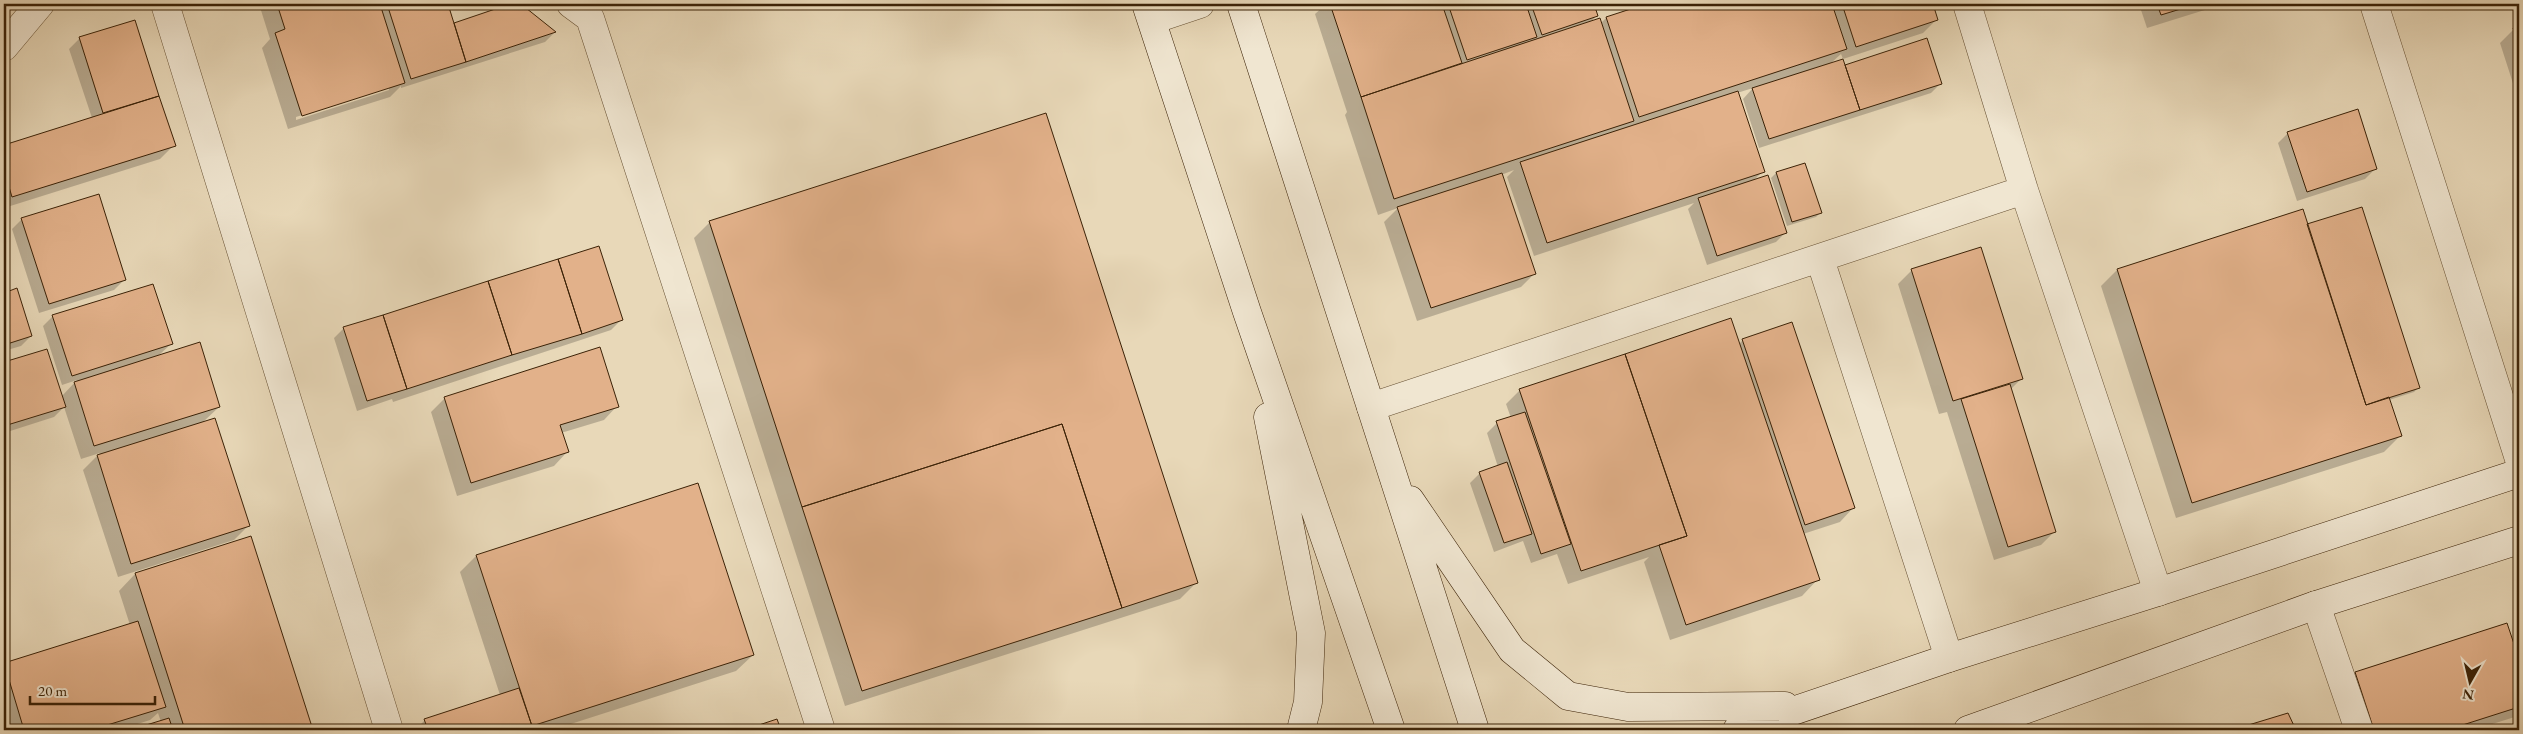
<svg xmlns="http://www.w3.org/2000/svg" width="2523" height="734" viewBox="0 0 2523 734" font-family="'EB Garamond',serif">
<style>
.shadow{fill:#0003;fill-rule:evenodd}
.building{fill:#e2b18a;stroke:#3b2207}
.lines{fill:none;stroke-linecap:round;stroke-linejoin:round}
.street-casing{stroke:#665033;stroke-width:29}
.secondary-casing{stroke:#3b2207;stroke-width:29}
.street{stroke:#f0e6d1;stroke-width:28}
.secondary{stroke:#f0e6d1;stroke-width:28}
</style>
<rect width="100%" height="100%" fill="#e8d8b8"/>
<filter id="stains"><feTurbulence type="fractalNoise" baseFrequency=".004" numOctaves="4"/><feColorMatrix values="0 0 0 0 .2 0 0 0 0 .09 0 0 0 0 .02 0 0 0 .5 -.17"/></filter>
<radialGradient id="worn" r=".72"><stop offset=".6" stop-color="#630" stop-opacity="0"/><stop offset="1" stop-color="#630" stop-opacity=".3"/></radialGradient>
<!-- shadow -->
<path class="shadow" d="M259,4H446L453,25L519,4L554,33L545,42L401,88V86L390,97L288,129L262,48L270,39ZM389,87V90L296,120V117Z
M1326,4H1592L1596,16L1590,23L1600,24L1606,18L1650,4H1931L1937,19L1923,33L1843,59L1841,54L1830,64L1941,83L1931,93L1759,148L1743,99L1753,88L1737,93L1763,171L1753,181L1786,232L1776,242L1707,265L1688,209L1694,203L1534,256L1507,177L1514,170L1501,175L1535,273L1521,287L1417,321L1384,222L1398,208L1378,215L1345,115L1347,112L1315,14Z
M2139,4H2224L2147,28Z
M134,21L174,145L160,159L4,208V146L92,118L69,49L79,39Z
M2519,28V102L2500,43L2514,29Z
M2288,133L2375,169L2365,179L2297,201L2278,143Z
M1805,164L1821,212L1816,217L1787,226L1771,178L1776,173Z
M22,219L124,280L114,290L39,313L12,229Z
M710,222L1196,583L1180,599L845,706L694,238Z
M2307,226L2419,387L2414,392L2389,400L2400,436L2384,452L2176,518L2101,286L2117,270Z
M1912,270L2021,379L2010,390L2055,531L2041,545L1994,560L1947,412L1939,414L1898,284Z
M16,290L31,336L21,346L4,351V294Z
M53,316L171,344L158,356L219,407L202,423L248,526L234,540L118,577L83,470L100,453L81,459L64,407L54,417L4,433V364L46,350L61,397L77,380L62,385L43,326Z
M621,320L611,330L393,402L392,399L357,411L334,338L344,328Z
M1743,340L1853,508L1840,522L1803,534L1818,579L1802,596L1670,640L1644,562L1649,557L1568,584L1557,554L1531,563L1523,541L1494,552L1470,483L1480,473L1498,467L1487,433L1497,423L1511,418L1506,404L1520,390L1738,345Z
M599,349L617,406L604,420L561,433L567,452L554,466L457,496L431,412L444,399Z
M250,538L312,730H135L161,722L158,713L150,720L119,730H6L4,665L130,625L119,591L135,574Z
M476,556L753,655L736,671L552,730H415L425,720L500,695L460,572Z
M2507,625L2519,663L2518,716L2473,730H2356L2342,687L2356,673Z
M2287,715L2295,730H2236Z"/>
<!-- building -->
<path class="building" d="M277,4H380L405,83L302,116L275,33L285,29Z
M387,4H448L466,62L411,79Z
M510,4H521L556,32L466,62L454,23Z
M1330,4H1442L1462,63L1361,97Z
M1448,4H1526L1537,37L1467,60Z
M1531,4H1594L1598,16L1542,35Z
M1646,4H1832L1847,49L1639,117L1606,17Z
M1842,4H1933L1938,20L1856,47Z
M2157,4H2197L2161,15Z
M1600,18L1634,121L1394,199L1361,97Z
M135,20L159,96L103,113L79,37Z
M2519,26V47L2513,28Z
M1927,38L1942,84L1860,110L1845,65Z
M1843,59L1860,110L1769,139L1752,88Z
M1738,91L1765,172L1547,243L1520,162Z
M159,96L176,146L12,197L4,170V145Z
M2358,109L2377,169L2307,192L2287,132Z
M1046,113L1198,583L1122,608L1062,424L802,507L709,221Z
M1805,163L1822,213L1792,222L1776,172Z
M1502,173L1536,274L1431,308L1397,207Z
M1768,175L1787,233L1717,256L1698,198Z
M99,194L126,280L49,304L21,218Z
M2362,207L2420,388L2366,405L2307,224Z
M2303,209L2366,405L2389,397L2402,436L2192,503L2117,269Z
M599,246L623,320L582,334L558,259Z
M1981,247L2023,379L1953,401L1911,269Z
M558,259L582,334L512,355L488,281Z
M488,281L512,355L407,389L383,315Z
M153,284L173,344L72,376L52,315Z
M17,288L32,336L4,345V293Z
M383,315L407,389L367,401L343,327Z
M1731,318L1820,580L1686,625L1659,545L1687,536L1625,354Z
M1792,322L1855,508L1805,525L1742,339Z
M200,342L220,407L94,446L74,382Z
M600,347L619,407L560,425L569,452L471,483L444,397Z
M47,349L66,407L4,426V362Z
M1625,354L1687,536L1581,571L1519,389Z
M2010,384L2056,532L2008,547L1961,399Z
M1525,412L1571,544L1541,554L1496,421Z
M215,418L250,526L131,564L97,455Z
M1062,424L1122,608L862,691L802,507Z
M1507,462L1532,534L1504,543L1479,472Z
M698,483L754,655L532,726L476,555Z
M251,536L313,730H185L135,573Z
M138,621L166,707L91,730H24L4,663Z
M2507,623L2519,659V707L2447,730H2374L2355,672Z
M519,688L532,726L519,730H428L424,719Z
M2288,713L2296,730H2232Z
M169,718L173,730H130Z
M777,719L781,730H744Z"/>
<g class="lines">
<defs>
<path id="street" d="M165,4L389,730
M571,4L590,18L821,730
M1967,4L2024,190L2158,592
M2374,4L2519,459
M1152,20L1200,4
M4,47L40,4
M1820,259L1949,658
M1371,407L2024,190
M2316,605L2359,730"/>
<path id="secondary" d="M1146,4L1247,312L1391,730
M1241,4L1475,730
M1268,417L1311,633L1308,702L1301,730
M1410,500L1512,650L1568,696L1628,707L1785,706
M1737,730L1949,658L2158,592L2519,473
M1968,730L2316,605L2519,540"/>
</defs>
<!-- street casing -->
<use href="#street" class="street-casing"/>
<!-- secondary casing -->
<use href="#secondary" class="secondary-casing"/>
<!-- street -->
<use href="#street" class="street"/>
<!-- secondary -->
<use href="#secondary" class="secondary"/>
</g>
<!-- margin -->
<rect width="2523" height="734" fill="none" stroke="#e8d8b8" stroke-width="20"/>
<rect x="5" y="5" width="2513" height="724" fill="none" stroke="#3b2207" stroke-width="2.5"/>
<rect x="10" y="10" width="2503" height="714" fill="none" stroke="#3b2207"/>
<!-- north arrow -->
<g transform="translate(2470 682) rotate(188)" stroke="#f0e6d1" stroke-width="4" paint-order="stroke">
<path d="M0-4L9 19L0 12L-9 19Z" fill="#3b2207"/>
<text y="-8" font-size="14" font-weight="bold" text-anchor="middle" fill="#3b2207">N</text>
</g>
<!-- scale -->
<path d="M30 696v8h125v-8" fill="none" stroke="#3b2207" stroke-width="2.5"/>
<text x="38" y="696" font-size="15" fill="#3b2207" stroke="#f0e6d1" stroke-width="4" paint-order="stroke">20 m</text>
<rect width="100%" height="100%" filter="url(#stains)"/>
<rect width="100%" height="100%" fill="url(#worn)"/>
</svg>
